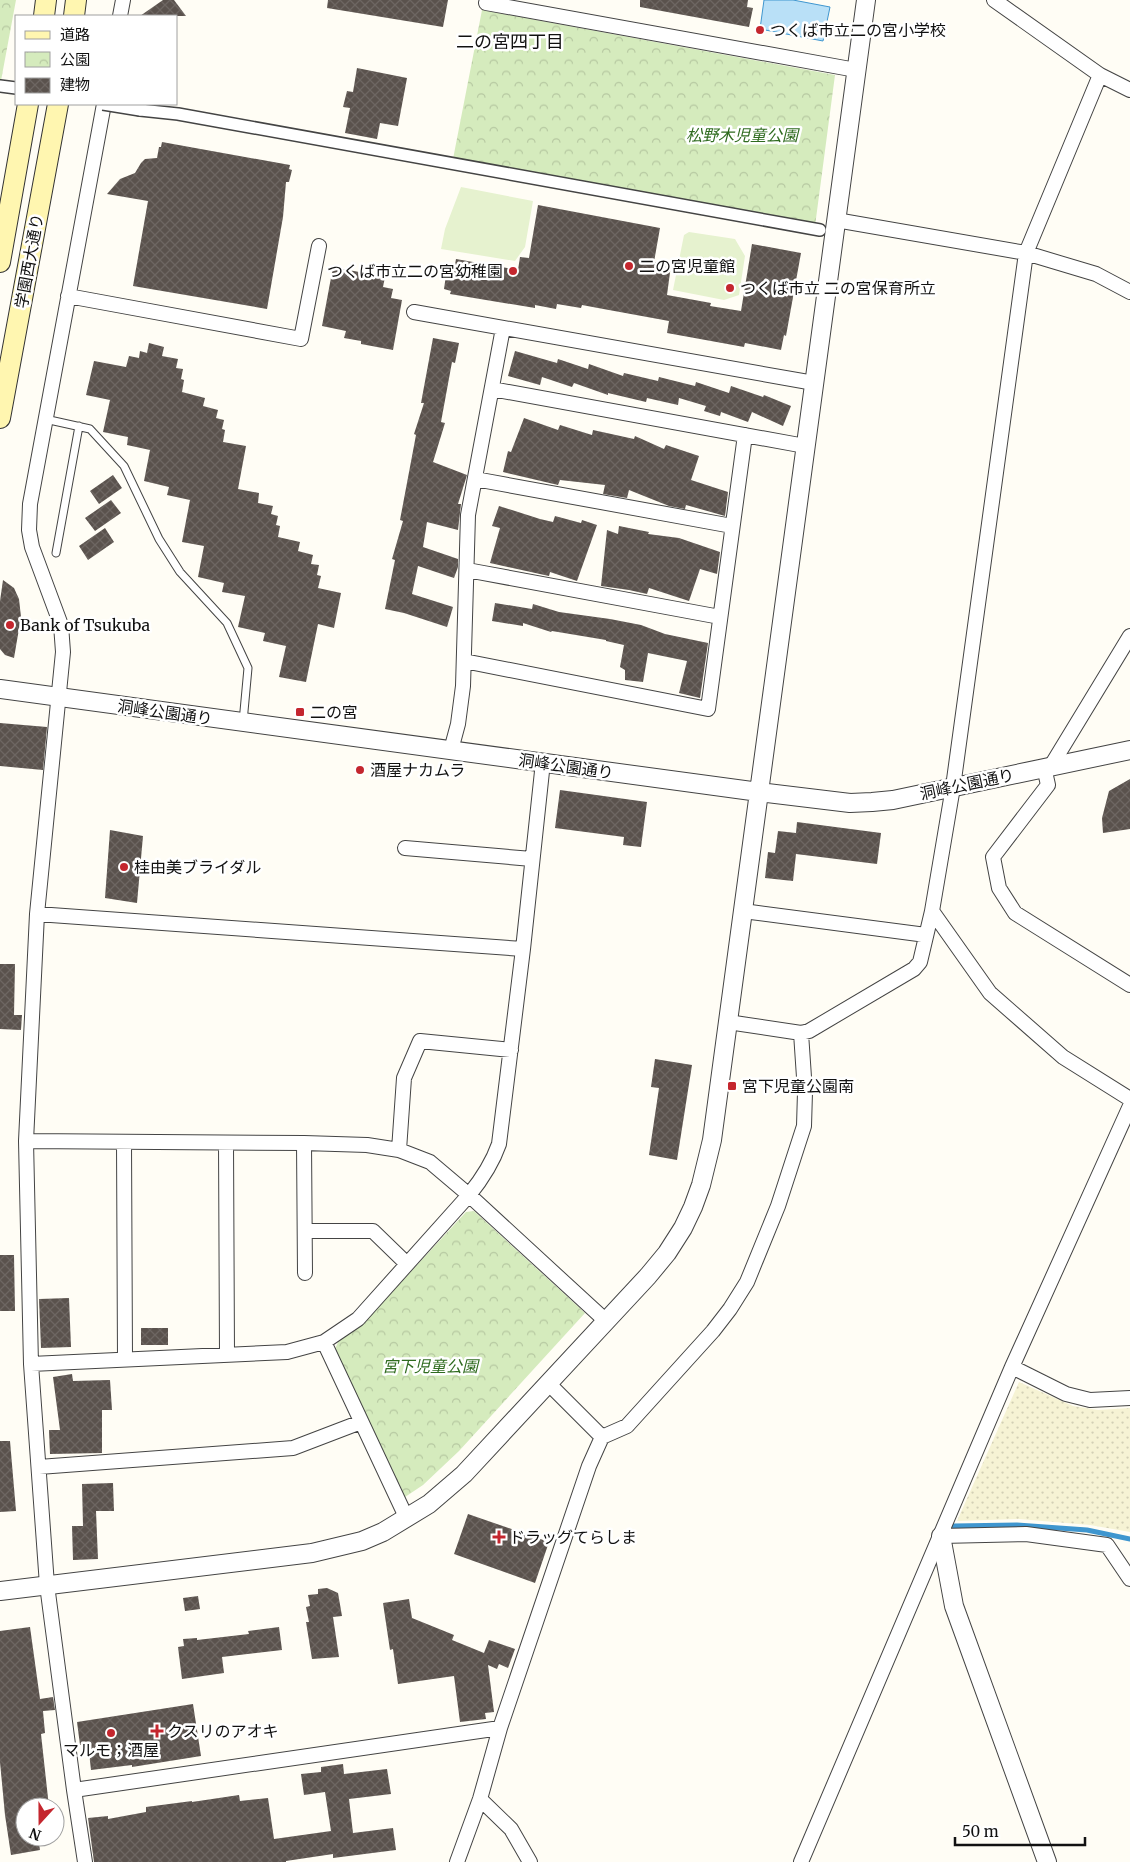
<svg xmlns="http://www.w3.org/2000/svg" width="1130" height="1862" viewBox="0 0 1130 1862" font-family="Merriweather,'Noto Sans JP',serif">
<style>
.farmland{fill:url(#farmland-dots)}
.park{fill:url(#park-crowns)}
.pitch{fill:#e6f2cf}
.water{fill:#b9e0f7;stroke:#3f96cf}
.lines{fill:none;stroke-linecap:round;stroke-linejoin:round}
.stream{stroke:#3f96cf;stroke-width:5}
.building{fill:url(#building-cross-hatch)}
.service-casing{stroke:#444;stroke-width:9}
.pedestrian-casing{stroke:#444;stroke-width:14}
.minor-casing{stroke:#444;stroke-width:16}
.tertiary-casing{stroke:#444;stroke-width:20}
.secondary-casing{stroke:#333;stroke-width:22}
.service{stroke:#fff;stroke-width:7}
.pedestrian{stroke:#fff;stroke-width:11}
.minor{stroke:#fff;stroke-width:14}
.tertiary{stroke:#fff;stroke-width:18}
.secondary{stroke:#fff6b0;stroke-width:20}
.pedestrian-bridge-casing{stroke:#444;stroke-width:14;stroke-linecap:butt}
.pedestrian-bridge{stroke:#fff;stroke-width:11}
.poi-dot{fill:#c4262e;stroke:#fff;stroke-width:2}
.labels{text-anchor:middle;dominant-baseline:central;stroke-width:5;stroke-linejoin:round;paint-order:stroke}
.poi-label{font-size:16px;fill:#111;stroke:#fff;text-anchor:start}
.park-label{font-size:16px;font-style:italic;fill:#2f6b1f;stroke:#fff}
.street-label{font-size:16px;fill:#111;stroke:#fff}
.neighbourhood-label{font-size:18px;fill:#111;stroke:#fff}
</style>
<defs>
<pattern id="farmland-dots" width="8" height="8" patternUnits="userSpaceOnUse" patternTransform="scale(1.25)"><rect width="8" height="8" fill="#f6f3d4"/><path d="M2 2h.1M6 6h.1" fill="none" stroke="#d2cfb5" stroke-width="1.8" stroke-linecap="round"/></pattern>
<pattern id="park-crowns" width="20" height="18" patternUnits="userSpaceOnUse" patternTransform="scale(1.25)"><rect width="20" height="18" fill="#d5ebbd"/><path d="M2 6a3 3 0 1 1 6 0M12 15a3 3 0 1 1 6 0" fill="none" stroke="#b6c8a1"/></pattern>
<pattern id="building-cross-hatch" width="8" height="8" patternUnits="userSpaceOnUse" patternTransform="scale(1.25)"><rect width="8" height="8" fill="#5a524d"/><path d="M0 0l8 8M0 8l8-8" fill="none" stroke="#6d6662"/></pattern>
</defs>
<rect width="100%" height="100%" fill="#fffdf5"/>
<!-- farmland -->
<path class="farmland" d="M1019,1382L1073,1406L1098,1410L1130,1408V1532L1090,1525L1019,1519L957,1521Z"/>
<!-- park -->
<path class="park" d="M0,0H16L0,86Z
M482,10L835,75L815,226L453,159Z
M474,1211L585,1313L459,1451L423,1485L405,1497L335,1349L339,1340L369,1317L466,1212Z"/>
<!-- pitch -->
<path class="pitch" d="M461,187L533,201L525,247L515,261L441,249L445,229Z
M689,232L735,239L745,256L739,295L724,300L673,290L684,235Z"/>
<!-- water -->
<path class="water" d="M764,0H793L830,7L823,41L760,29Z"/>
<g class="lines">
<!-- stream -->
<path class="stream" d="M954,1526L1017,1525L1087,1530L1130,1539"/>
</g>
<!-- building -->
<path class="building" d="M163,0H174L186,16H140Z
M328,0H448L443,27L327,8Z
M640,0H748L747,7L753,8L749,27L640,7Z
M357,68L407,78L398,126L380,123L377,139L345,133L350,108L343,107L347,91L353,92Z
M162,142L290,165L289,169L292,170L289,182H286L283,217L267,309L133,286L148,201L107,194L120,179L135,173L141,163L145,159L157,158L159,147H161Z
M538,205L660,228L654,262L671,265L667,295L711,303L710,306L741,311L752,244L801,253L786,336L784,335L781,350L745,343L744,347L667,333L669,321L598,308L582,305L581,308L557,304L556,309L535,305V308L450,294L451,291L444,289L446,275L453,276L456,259L518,270L520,257L529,258Z
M333,267L385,277L383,287L393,289L391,298L402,300L393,350L361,344V341L344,338L346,331L322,326Z
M433,338L459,343L455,363L452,362L441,422L445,423L433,462L467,475L458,504H461L458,530L427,522L423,547L458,559V567L454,578L418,566L412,594L453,607L447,627L404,613L385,609L395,560L392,559L403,521L400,520L416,435L414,434L424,403H421Z
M149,343L164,347L162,356L178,359L176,368L183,369L181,379L184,380L182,392L205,398L203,406L218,410L216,418L224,420L222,429L225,430L223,442L246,446L238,489L259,493L258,503L273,506L271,514L278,516L276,525L280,526L278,537L300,542L298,551L313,555L311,564L319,565L317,575L321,576L318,588L341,593L334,628L318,624L306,682L279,677L286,646L263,641L265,633L238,627L245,596L222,592L224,583L198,577L204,546L182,542L190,500L167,495L169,487L144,481L150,450L127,445L128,437L103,432L110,400L86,395L94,361L126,367L129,356L139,358L140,351L147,353Z
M515,351L557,363L558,359L588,369L589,364L623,376L624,373L658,381L659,377L695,386L696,382L729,393L731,386L763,397L764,395L791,406L783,426L752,412L748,422L721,412L720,416L704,411L706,406L679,398L678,405L647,398L646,402L608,393V395L574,383L572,387L542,377L540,385L508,376Z
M524,418L558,430L560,425L592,435L593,430L634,439L635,436L664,449L666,445L699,456L691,480L728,492L725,516L686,505L685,509L669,506L629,490L627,498L603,494L605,485L560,480L558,485L503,472L508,451L511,452Z
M113,475L122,488L99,504L90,491Z
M111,500L121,513L95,531L85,518Z
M499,506L540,519L553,522L555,516L581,523L582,520L597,525L577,581L550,572L549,576L490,563L500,528L492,526Z
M619,526L649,532L648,534L679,538L720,552L717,574L700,569L689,601L649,588L647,594L629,590L601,586L607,530L618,534Z
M105,528L114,542L88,560L79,546Z
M3,580L14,588L19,599L21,617L14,658L5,655L0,649V601Z
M495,603L532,609L533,604L559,612L610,619L641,625L665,634L708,643L700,698L679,693L687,661L648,653L643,682L625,680V670L620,667L624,645L606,641V640L552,631L551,632L523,623V626L492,621Z
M0,723L47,727L43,770L0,766Z
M1130,779V829L1103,833L1102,818L1109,791Z
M560,790L647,802L641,847L623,845L624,837L555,828Z
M797,822L881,833L877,864L796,854L793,881L765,878L768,852L775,853L778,831L796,833Z
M110,830L143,836L137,903L105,898Z
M0,964H15L14,1015H22L21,1030L0,1029Z
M655,1059L692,1065L677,1160L649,1155L659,1088L651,1087Z
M0,1255H14L15,1311H0Z
M69,1298L71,1347L41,1348L39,1299Z
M141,1328H168V1345H141Z
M72,1374L73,1381L110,1380L112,1410H102V1453L50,1454L49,1430H60L53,1377Z
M0,1441H10L16,1511L0,1512Z
M113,1483L114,1511H96L98,1559L73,1560L72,1526H83L82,1484Z
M468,1514L549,1542L535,1583L454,1554Z
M327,1588L338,1593L342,1616L333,1617L339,1657L312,1659L306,1622H309L306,1607L310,1606L308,1595L318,1594V1589Z
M198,1596L200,1609L185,1611L183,1598Z
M409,1599L412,1618L454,1635L452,1640L484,1653L489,1640L515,1649L508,1668L499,1664L497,1669L488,1665L494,1712L485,1713L486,1719L460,1722L454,1676L398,1684L393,1649L390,1650L383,1603Z
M30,1627L40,1699L53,1697L55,1710L43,1711L45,1733L41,1734L49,1807H25V1837H38L40,1850L11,1855L5,1815L0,1762V1631Z
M279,1627L282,1650L222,1657L224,1673L182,1679L178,1647L184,1646L183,1639L197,1638V1640L249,1634L248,1631Z
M193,1704L201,1756L132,1767V1765L91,1770L89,1752L85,1753L84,1744L80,1745L77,1722Z
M343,1764L344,1774L387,1769L391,1794L349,1799L353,1833L393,1828L396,1850L333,1858V1854L286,1861V1862H94L88,1818L108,1816V1819L146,1812V1807L192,1801V1802L239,1795L240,1801L268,1798L274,1839L331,1831L325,1792L304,1795L301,1774L321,1772V1767Z"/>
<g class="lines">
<defs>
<path id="service" d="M45,419L90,429L124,466L159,539L180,572L227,623L248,668L243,722
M56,553L79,426"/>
<path id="pedestrian" d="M0,86L16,88
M140,110L178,114L820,230"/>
<path id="minor" d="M994,0L1100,75L1130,90
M486,3L856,70
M120,16L123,0
M836,220L1026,253L1096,274L1130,292
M68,296L301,339L319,246
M414,312L814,383
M492,389L805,446
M475,479L732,526
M467,570L720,617
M464,661L708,709L745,435
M451,750L458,724L463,686L468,515L503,328
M1051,766L1130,636
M1044,767L1048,785L993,857L999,888L1015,913L1130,985
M405,848L532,859
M743,911L926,935
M932,911L990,993L1063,1057L1130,1099
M37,914L523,949
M728,1022L801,1033L809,1031L914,969L920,962L932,911L953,787L1026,253L1100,75
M26,1141L304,1143L367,1145L399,1150L430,1162L469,1195L606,1321
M124,1142L125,1359
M226,1143L227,1354
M304,1143L305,1273
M399,1150L404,1078L420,1041L511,1050
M305,1231H373L407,1264
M324,1342L407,1519
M31,1364L287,1352L324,1342L358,1319L469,1195C482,1179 492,1164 499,1144L523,949L543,762
M1012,1367L1066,1394L1090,1400L1130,1398
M602,1437L627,1426L713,1331L730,1309L747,1282L778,1206L804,1126L805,1092L801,1033
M39,1467L293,1448L361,1422
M941,1536L1026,1534L1107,1545L1130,1579
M74,1790L500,1728
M480,1799L511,1829L530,1862
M85,1862L74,1790L47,1585L31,1364L26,1141L37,914L63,652L61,625L32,547L29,530L30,504L104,104
M457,1862L480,1799L500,1728L589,1466L602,1437L548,1383
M801,1862L1012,1367L1130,1106"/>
<path id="tertiary" d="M0,689L759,792L850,803L872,802L893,800L1130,750
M941,1536L954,1606L1047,1862
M0,1591L312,1553L362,1541L383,1532L429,1504L464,1474L648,1276L667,1253L683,1228L693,1207L701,1185L712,1140L866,0"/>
<path id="secondary" d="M44,16L46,0
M74,16L76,0
M0,262L28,104
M0,418L58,104"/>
</defs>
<!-- service casing -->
<use href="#service" class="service-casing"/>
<!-- pedestrian casing -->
<use href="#pedestrian" class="pedestrian-casing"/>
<!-- minor casing -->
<use href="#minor" class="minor-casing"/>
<!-- tertiary casing -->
<use href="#tertiary" class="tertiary-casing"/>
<!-- secondary casing -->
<use href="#secondary" class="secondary-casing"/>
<!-- service -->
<use href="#service" class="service"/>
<!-- pedestrian -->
<use href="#pedestrian" class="pedestrian"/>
<!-- minor -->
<use href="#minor" class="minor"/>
<!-- tertiary -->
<use href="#tertiary" class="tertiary"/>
<!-- secondary -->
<use href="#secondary" class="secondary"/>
<defs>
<path id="pedestrian-bridge" d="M103,104L140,110"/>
</defs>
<!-- pedestrian-bridge casing -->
<use href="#pedestrian-bridge" class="pedestrian-bridge-casing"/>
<!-- pedestrian-bridge -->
<use href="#pedestrian-bridge" class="pedestrian-bridge"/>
</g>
<!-- markers -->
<g class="poi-dot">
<circle cx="760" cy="30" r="5"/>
<circle cx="629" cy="266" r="5"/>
<circle cx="513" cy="271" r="5"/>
<circle cx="730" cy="288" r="5"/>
<circle cx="10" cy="625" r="5"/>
<rect x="295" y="707" width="10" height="10" rx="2.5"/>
<circle cx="360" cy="770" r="5"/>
<circle cx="124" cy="867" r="5"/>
<rect x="727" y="1081" width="10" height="10" rx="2.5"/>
<path d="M496.5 1529.5h5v5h5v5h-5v5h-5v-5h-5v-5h5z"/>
<path d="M154.5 1723.5h5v5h5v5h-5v5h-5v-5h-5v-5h5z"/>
<circle cx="111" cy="1733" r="5"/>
</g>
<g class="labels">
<!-- poi labels -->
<g class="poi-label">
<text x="770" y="30">つくば市立二の宮小学校</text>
<text x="639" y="266">二の宮児童館</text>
<text x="503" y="271" text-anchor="end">つくば市立二の宮幼稚園</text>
<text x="740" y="288">つくば市立 二の宮保育所立</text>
<text x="20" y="625">Bank of Tsukuba</text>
<text x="310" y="712">二の宮</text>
<text x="370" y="770">酒屋ナカムラ</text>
<text x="134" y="867">桂由美ブライダル</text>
<text x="742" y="1086">宮下児童公園南</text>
<text x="509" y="1537">ドラッグてらしま</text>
<text x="167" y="1731">クスリのアオキ</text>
<text x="111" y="1750" text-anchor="middle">マルモ；酒屋</text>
</g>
<!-- park labels -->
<g class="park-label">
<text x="742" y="135">松野木児童公園</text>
<text x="430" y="1366">宮下児童公園</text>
</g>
<!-- street labels -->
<g class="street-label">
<text transform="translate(29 261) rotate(-80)">学園西大通り</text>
<text transform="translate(165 712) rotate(8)">洞峰公園通り</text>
<text transform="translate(566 766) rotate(8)">洞峰公園通り</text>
<text transform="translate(967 784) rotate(-12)">洞峰公園通り</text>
</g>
<!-- neighbourhood labels -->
<g class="neighbourhood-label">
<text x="510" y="41">二の宮四丁目</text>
</g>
</g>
<!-- legend -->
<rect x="15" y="15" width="162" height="90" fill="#ffffff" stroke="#a0a0a0"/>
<rect x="25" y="31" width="25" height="8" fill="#fff6b0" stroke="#a0a0a0"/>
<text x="60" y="40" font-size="15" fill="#111111">道路</text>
<rect x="25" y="52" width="25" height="15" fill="url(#park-crowns)" stroke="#a0a0a0"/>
<text x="60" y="65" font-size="15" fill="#111111">公園</text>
<rect x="25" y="78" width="25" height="15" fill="url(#building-cross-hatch)" stroke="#a0a0a0"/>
<text x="60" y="90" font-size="15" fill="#111111">建物</text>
<!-- north arrow -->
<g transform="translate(40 1822) rotate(201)"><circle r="24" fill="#ffffff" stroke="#a0a0a0"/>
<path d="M0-4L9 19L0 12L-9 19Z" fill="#c4262e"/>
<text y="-8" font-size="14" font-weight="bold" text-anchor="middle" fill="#111111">N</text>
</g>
<!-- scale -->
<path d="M955 1837v8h130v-8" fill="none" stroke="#111111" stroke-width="2.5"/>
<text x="962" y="1837" font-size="15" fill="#111111" stroke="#ffffff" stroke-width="4" paint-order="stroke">50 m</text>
</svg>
